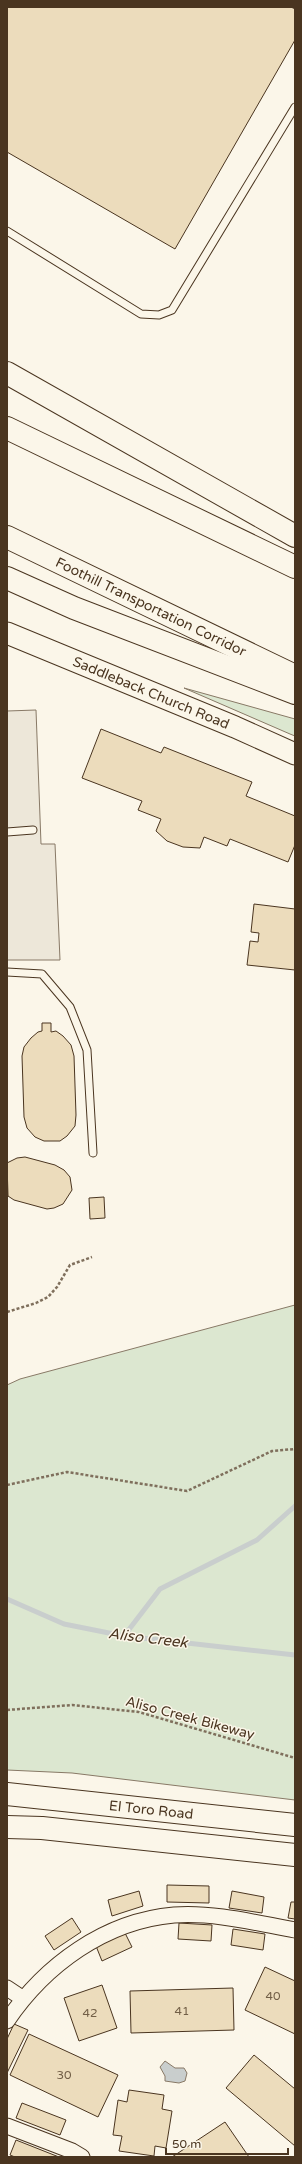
<svg xmlns="http://www.w3.org/2000/svg" width="302" height="2164" viewBox="0 0 302 2164" font-family="'Varela Round',sans-serif">
<style>
.green{fill:#dce7d0;stroke:#887966}
.parking{fill:#ede7d9;stroke:#887966}
.water{fill:#c9cecd;stroke:#887966}
.lines{fill:none;stroke-linecap:round;stroke-linejoin:round}
.stream{stroke:#c9cecd;stroke-width:5}
.building{fill:#ecdcbc;stroke:#4a3520}
.service-casing{stroke:#4a3520;stroke-width:9}
.minor-casing{stroke:#4a3520;stroke-width:17}
.secondary-casing{stroke:#4a3520;stroke-width:23}
.primary-casing{stroke:#4a3520;stroke-width:24}
.motorway-casing{stroke:#4a3520;stroke-width:24}
.path{stroke:#7f6f5c;stroke-width:2.5;stroke-dasharray:3 2;stroke-linecap:butt}
.service{stroke:#fbf6e9;stroke-width:7}
.minor{stroke:#fbf6e9;stroke-width:15}
.secondary{stroke:#fbf6e9;stroke-width:21}
.primary{stroke:#fbf6e9;stroke-width:22}
.motorway{stroke:#fbf6e9;stroke-width:22}
.labels{text-anchor:middle;dominant-baseline:central;stroke-width:3;stroke-linejoin:round;paint-order:stroke}
.number-label{font-size:12px;fill:#725f47}
.street-label{font-size:14px;fill:#4a3520;stroke:#fbf6e9}
.water-label{font-size:15px;font-style:italic;fill:#4a3520;stroke:#fbf6e9}
</style>
<rect width="100%" height="100%" fill="#fbf6e9"/>
<!-- green -->
<path class="green" d="M184,688L295,719V736L290,734Z
M295,1305V1800L72,1773L7,1770V1385L20,1379Z"/>
<!-- parking -->
<path class="parking" d="M36,710L41,844H55L60,960H7V711Z"/>
<!-- water -->
<path class="water" d="M165,2061L175,2068H184L187,2073L185,2081L179,2083L165,2081V2076L160,2067Z"/>
<g class="lines">
<!-- stream -->
<path class="stream" d="M7,1599L64,1624L124,1636L295,1655
M124,1636L160,1589L257,1540L295,1506"/>
</g>
<!-- building -->
<path class="building" d="M7,7H291L295,9V40L175,249L7,152Z
M101,729L161,753L164,747L252,782L246,796L295,816V845L288,862L230,839L227,846L204,837L200,848L183,847L167,841L156,831L161,819L138,810L142,801L82,778Z
M254,904L295,909V970L247,965L250,941L258,942L259,933L251,932Z
M42,1023H51V1032L56,1031L63,1036L71,1045L74,1056L76,1115L75,1126L67,1136L60,1141H44L35,1137L27,1128L24,1117L22,1056L24,1047L31,1038L38,1032L42,1031Z
M25,1157L55,1165L64,1170L70,1177L72,1190L63,1204L54,1208L47,1209L14,1200L8,1196L7,1163L17,1158Z
M104,1197L105,1218L90,1219L89,1198Z
M167,1885L209,1886V1903L167,1902Z
M139,1891L143,1906L112,1916L108,1900Z
M232,1891L264,1897L262,1913L229,1908Z
M291,1902H295V1919L288,1918Z
M72,1918L81,1932L54,1950L45,1936Z
M179,1923L212,1925L211,1941L178,1939Z
M233,1929L265,1934L263,1950L231,1945Z
M125,1933L132,1947L102,1961L96,1946Z
M265,1967L295,1981V2034L245,2010Z
M102,1985L117,2028L79,2041L64,1998Z
M233,1988L234,2030L131,2033L130,1991Z
M14,2024L28,2030L7,2073V2039Z
M29,2034L118,2075L98,2117L10,2075Z
M254,2055L295,2089V2146L226,2088Z
M129,2090L164,2095L162,2109L172,2111L166,2148L155,2146L154,2156L119,2151L122,2136L113,2135L118,2100L127,2102Z
M22,2103L66,2120L60,2135L16,2118Z
M225,2122L249,2157H172Z
M16,2140L59,2157H15L10,2155Z"/>
<g class="lines">
<defs>
<path id="service" d="M7,231L141,314L159,315L172,310L295,107
M7,832L33,830
M7,972L42,974L70,1007L87,1050L93,1153"/>
<path id="minor" d="M7,1988L22,1998
M7,2021C45,1965 105,1921 174,1915C214,1912 256,1923 295,1930
M7,2126L72,2151L82,2157"/>
<g id="secondary">
<path id="s1" d="M7,633L235,727L295,754"/>
</g>
<g id="primary">
<path id="s2" d="M7,1794L295,1825"/>
<path d="M7,1827L42,1828L295,1855"/>
</g>
<g id="motorway">
<path d="M7,373L295,536"/>
<path d="M7,428L295,567"/>
<path id="s3" d="M7,537L295,676"/>
<path d="M7,578L74,608L295,693"/>
</g>
</defs>
<!-- service casing -->
<use href="#service" class="service-casing"/>
<!-- minor casing -->
<use href="#minor" class="minor-casing"/>
<!-- secondary casing -->
<use href="#secondary" class="secondary-casing"/>
<!-- primary casing -->
<use href="#primary" class="primary-casing"/>
<!-- motorway casing -->
<use href="#motorway" class="motorway-casing"/>
<!-- path -->
<path class="path" d="M7,1312L36,1303L48,1297L57,1287L70,1265L92,1257
M7,1485L67,1472L187,1491L272,1451L295,1449
M7,1710L72,1705L139,1712L295,1758"/>
<!-- service -->
<use href="#service" class="service"/>
<!-- minor -->
<use href="#minor" class="minor"/>
<!-- secondary -->
<use href="#secondary" class="secondary"/>
<!-- primary -->
<use href="#primary" class="primary"/>
<!-- motorway -->
<use href="#motorway" class="motorway"/>
</g>
<g class="labels">
<!-- number labels -->
<g class="number-label">
<text x="273" y="1996">40</text>
<text x="182" y="2011">41</text>
<text x="90" y="2013">42</text>
<text x="64" y="2075">30</text>
</g>
<!-- street labels -->
<g class="street-label">
<text stroke="none"><textPath href="#s3" startOffset="160">Foothill Transportation Corridor</textPath></text>
<text stroke="none"><textPath href="#s1" startOffset="156">Saddleback Church Road</textPath></text>
<text transform="translate(190 1718) rotate(15)">Aliso Creek Bikeway</text>
<text stroke="none"><textPath href="#s2" startOffset="145">El Toro Road</textPath></text>
</g>
<!-- water labels -->
<g class="water-label">
<text transform="translate(148 1638) rotate(7)">Aliso Creek</text>
</g>
</g>
<!-- border -->
<rect width="302" height="2164" fill="none" stroke="#4a3520" stroke-width="16"/>
<!-- scale -->
<path d="M166 2148v6h122v-6" fill="none" stroke="#4a3520" stroke-width="2"/>
<text x="172" y="2148" font-size="12" fill="#4a3520" stroke="#fbf6e9" stroke-width="3" paint-order="stroke">50 m</text>
</svg>
